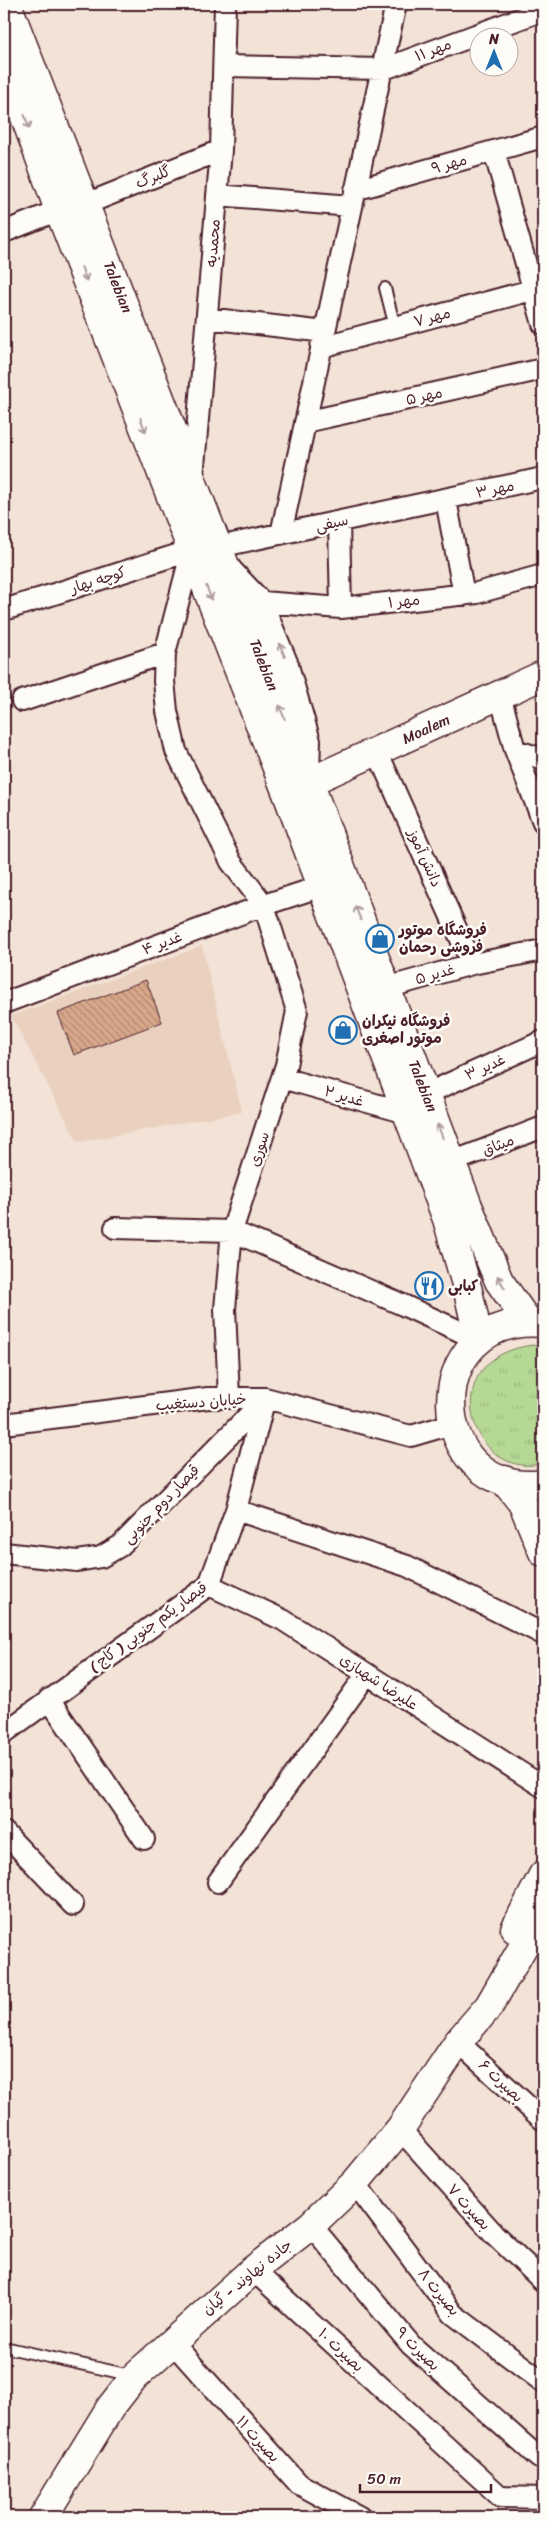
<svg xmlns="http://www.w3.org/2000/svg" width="547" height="2521" viewBox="0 0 547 2521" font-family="Sriracha,'Playpen Sans Arabic',sans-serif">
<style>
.built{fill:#ead1bf}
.grass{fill:url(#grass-tufts);stroke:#807c60}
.building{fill:url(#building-back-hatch);stroke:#4a1f2b}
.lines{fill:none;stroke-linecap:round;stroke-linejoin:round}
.service-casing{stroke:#4a1f2b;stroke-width:14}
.minor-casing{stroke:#4a1f2b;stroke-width:24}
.secondary-casing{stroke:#4a1f2b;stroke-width:31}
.service{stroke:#fdfcf7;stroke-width:10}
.minor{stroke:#fdfcf7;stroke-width:20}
.secondary{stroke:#fdfcf7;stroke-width:28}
.oneway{stroke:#ac999b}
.labels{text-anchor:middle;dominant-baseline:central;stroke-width:5;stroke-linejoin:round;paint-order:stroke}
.street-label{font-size:15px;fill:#4a1f2b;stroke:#fdfcf7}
.poi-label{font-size:15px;font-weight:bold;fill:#4a1f2b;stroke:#fdfcf7;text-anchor:start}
</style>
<defs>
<pattern id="grass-tufts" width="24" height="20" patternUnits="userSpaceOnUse" patternTransform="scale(1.25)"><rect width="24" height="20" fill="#b5d994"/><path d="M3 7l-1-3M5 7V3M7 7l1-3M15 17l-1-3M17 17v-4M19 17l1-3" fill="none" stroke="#9dba80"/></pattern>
<pattern id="building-back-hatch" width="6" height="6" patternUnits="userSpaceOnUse" patternTransform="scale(1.25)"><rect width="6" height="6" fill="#d8a88a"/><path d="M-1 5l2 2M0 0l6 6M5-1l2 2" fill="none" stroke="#b18871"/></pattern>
</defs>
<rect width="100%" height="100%" fill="#f2e3d6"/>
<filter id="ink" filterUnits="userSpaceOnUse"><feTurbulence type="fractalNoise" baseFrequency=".02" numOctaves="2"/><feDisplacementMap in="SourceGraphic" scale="10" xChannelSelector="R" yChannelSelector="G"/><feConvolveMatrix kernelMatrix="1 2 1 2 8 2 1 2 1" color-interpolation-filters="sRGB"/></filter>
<g filter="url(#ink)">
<!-- built -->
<path class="built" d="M202,946L242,1112L78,1142L11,1016Z"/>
<!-- grass -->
<path class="grass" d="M532,1345L543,1347V1463C474,1484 429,1359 532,1345Z"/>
<!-- building -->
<path class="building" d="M146,980L162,1022L74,1055L58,1013Z"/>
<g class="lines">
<defs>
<path id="service" d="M385,288L395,327
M4,2347L134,2376"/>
<path id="minor" d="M225,66L384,69L543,10
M494,151L543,324
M355,190L543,137
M217,195L351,206
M86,204L221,150
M4,232L59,210
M207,318L325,332
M321,347L543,287
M305,422L543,369
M193,478L221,150L225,4
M446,500L464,595
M339,522L341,608
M281,534L396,4
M218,547L543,478
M192,550L165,653L164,681L167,711L176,751L231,862L264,905L297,1011L286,1065L232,1231L225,1309L229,1398
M230,568L262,602L287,662L310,741L309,773
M262,602L341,608L477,593L543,575
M4,610L192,550
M500,695L515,750L543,822
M22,701L165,653
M515,750L543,759
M377,751L472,964
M386,988L472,964L543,950
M4,1003L264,905L322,886
M282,1078L407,1113
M426,1094L543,1041
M452,1162L543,1127
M115,1228L232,1231L403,1305L479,1340
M4,1424L208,1398H265L411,1436L452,1424
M236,1510L407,1566L543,1634
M4,1553L77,1561L101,1557L120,1546L264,1400
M209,1585L283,1620L543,1787
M49,1699L144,1839
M4,1733L209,1585L236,1510L265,1398
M4,1832L73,1905
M218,1882L367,1674
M458,2042L543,2120
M400,2129L496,2236L543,2281
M355,2183L453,2314L543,2382
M311,2225L411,2345L539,2458
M253,2270L501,2497L543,2498
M171,2341L299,2484L360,2517"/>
<path id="secondary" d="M7,4L309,782L468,1206L499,1281L528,1322
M4,60L59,210L288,796L447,1219L468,1291L479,1340
M309,782L543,675
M543,1323C416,1312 425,1500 543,1484
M504,1480L523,1504L543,1552
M515,1929L543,1875
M43,2517L110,2408L135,2376L253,2270L311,2225L355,2183L400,2129L458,2042L489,2006L543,1912"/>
</defs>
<!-- service casing -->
<use href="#service" class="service-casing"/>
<!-- minor casing -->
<use href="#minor" class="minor-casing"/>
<!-- secondary casing -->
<use href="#secondary" class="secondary-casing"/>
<!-- service -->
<use href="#service" class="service"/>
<!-- minor -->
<use href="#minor" class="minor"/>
<!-- secondary -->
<use href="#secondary" class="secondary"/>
</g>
<!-- one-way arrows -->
<defs><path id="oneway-shaft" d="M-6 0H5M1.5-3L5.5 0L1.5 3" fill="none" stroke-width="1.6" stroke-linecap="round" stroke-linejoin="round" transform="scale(1.25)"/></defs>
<g class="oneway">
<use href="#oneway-shaft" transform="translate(27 122) rotate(70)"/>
<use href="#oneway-shaft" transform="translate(84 274) rotate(69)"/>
<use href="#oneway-shaft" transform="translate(143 425) rotate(69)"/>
<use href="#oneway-shaft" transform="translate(209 593) rotate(69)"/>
<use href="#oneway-shaft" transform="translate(282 650) rotate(-112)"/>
<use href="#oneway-shaft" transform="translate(282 712) rotate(-111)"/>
<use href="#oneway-shaft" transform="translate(358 913) rotate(-111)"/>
<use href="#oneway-shaft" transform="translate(440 1131) rotate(-111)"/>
<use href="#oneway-shaft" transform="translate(501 1282) rotate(-120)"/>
</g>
</g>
<!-- icons -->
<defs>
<symbol id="shop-ring" viewBox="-11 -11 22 22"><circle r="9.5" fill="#fdfcf7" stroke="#1f6fb2" stroke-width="1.5"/><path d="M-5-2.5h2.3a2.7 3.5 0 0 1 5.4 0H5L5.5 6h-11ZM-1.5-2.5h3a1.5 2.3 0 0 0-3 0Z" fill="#1f6fb2"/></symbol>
<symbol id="restaurant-ring" viewBox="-11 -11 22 22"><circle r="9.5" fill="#fdfcf7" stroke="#1f6fb2" stroke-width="1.5"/><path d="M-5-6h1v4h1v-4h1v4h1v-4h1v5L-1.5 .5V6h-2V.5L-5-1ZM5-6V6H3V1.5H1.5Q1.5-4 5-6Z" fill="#1f6fb2"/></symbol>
</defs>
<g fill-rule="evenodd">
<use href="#shop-ring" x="364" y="923" width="32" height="32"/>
<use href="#shop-ring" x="327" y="1014" width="32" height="32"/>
<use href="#restaurant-ring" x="413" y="1270" width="32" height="32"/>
</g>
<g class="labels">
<!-- street labels -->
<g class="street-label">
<text transform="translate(433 50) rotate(-21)">مهر ۱۱</text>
<text transform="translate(449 164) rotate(-16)">مهر ۹</text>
<text transform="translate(153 177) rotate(-22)">گلبرگ</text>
<text transform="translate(213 243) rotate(-85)">محمدیه</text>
<text transform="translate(118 287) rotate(69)">Talebian</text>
<text transform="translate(432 317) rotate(-15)">مهر ۷</text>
<text transform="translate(424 396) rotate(-13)">مهر ۵</text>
<text transform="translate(495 489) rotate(-12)">مهر ۳</text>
<text transform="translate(332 523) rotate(-12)">سیفی</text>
<text transform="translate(98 580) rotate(-18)">کوچه بهار</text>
<text transform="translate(404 601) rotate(-6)">مهر ۱</text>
<text transform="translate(264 665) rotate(69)">Talebian</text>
<text transform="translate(426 729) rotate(-25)">Moalem</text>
<text transform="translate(425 858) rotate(66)">دانش آموز</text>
<text transform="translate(162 943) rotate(-21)">غدیر ۴</text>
<text transform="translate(435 974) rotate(-16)">غدیر ۵</text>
<text transform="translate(485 1067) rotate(-25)">غدیر ۳</text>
<text transform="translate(423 1086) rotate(69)">Talebian</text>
<text transform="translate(344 1096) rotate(16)">غدیر ۲</text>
<text transform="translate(498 1145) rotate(-21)">میثاق</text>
<text transform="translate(259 1149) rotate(-72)">سوری</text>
<text transform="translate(201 1402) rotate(-4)">خیابان دستغیب</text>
<text transform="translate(161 1504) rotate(-46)">قیصار دوم جنوبی</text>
<text transform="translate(148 1627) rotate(-36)">قیصار یکم جنوبی ( کاج )</text>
<text transform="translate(379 1682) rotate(33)">علیرضا شهبازی</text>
<text transform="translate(501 2081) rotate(43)">بصیرت ۶</text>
<text transform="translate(469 2207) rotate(48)">بصیرت ۷</text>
<text transform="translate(247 2277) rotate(-39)">جاده نهاوند - گیان</text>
<text transform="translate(439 2292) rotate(51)">بصیرت ۸</text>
<text transform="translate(418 2349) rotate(45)">بصیرت ۹</text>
<text transform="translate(341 2350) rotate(43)">بصیرت ۱۰</text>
<text transform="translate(258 2439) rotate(48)">بصیرت ۱۱</text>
</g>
<!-- poi labels -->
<g class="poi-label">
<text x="399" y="930">فروشگاه موتور<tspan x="399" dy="17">فروشی رحمان</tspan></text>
<text x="362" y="1021">فروشگاه نیکران<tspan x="362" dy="17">موتور اصغری</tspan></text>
<text x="448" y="1286">کبابی</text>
</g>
</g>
<!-- margin -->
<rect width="547" height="2521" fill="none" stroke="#fdfcf7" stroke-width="20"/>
<rect x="10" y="10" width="527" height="2501" fill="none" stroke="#4a1f2b" stroke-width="2" filter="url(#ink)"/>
<!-- north arrow -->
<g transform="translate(494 52)"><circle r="24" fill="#fdfcf7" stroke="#b5a4a5"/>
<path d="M0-4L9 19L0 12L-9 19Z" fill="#1f6fb2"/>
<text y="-8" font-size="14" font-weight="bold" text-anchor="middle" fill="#4a1f2b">N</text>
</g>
<!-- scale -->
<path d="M360 2484v8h131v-8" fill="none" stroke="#4a1f2b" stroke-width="2.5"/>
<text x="367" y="2484" font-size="15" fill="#4a1f2b" stroke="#fdfcf7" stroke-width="4" paint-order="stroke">50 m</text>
</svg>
